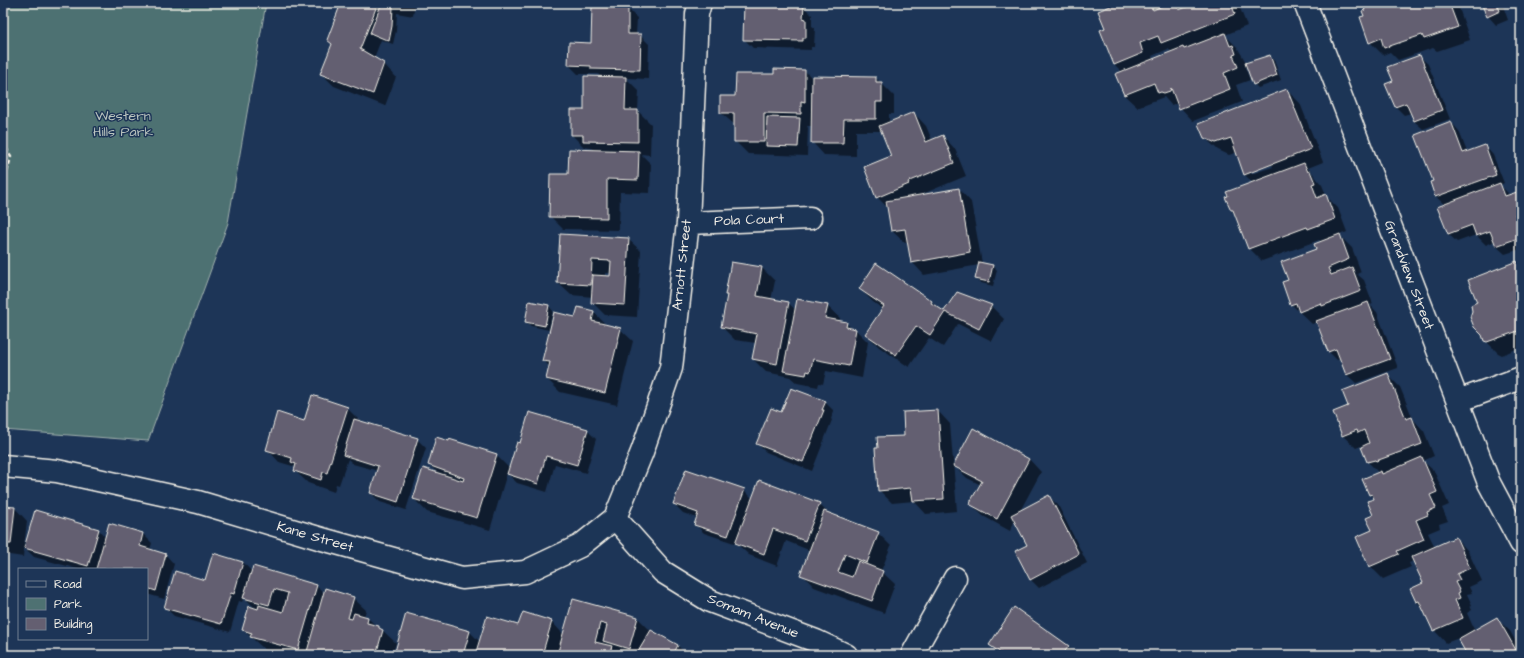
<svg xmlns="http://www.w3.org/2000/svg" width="1524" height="658" viewBox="0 0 1524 658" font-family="'Architects Daughter',sans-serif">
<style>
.green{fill:#4e7172;stroke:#a1b1ad}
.shadow{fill:#0007;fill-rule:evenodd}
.building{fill:#645f71;stroke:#f4f1e8}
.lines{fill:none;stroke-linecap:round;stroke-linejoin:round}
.street-casing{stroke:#f4f1e8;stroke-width:25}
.path{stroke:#f4f1e8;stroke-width:2.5;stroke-dasharray:4 3;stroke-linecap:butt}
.street{stroke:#1d3557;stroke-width:22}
.labels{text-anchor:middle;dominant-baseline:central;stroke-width:3;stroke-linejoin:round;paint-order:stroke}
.park-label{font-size:14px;fill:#bac4bf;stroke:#1d3557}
.street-label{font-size:14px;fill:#f4f1e8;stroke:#1d3557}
</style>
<rect width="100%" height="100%" fill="#1d3557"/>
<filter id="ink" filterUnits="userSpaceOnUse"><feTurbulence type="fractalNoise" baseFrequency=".025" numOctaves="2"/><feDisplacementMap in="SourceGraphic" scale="8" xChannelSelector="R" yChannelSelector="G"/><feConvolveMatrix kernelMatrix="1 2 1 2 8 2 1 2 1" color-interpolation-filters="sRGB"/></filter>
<g filter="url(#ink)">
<!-- green -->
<path class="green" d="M3,3H266L228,223L148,441L3,430Z"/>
<!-- shadow -->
<path class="shadow" d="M342,3H415L413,16L397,13L396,31L393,44L381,40L374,58L384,64L396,77L385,106L334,86L322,74L333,45L328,40Z
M606,3H658V8L626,7L637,18L636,35H640L649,44L648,79L626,78L639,91L638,111L651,124L650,155L641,154L651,164L650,193L620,192L619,230L563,229L550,216L569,175L594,150L591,148L584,147L572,135L601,77L598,74H578L569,65L570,43L592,44L611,8Z
M757,3H803V6L812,15V26L815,28L814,47H811V50L753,48L744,39Z
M1121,3H1157L1159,9L1164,7L1162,3H1183L1185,8L1190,6L1189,3H1238L1247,26L1225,35L1237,47L1247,64L1269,56L1274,60L1281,80L1258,88L1254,84L1247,67H1245L1250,80L1236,85L1242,102L1193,121L1178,105L1174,104L1171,105L1164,97L1137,107L1124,95L1122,72L1115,65L1106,29ZM1168,49L1172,52L1153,60L1152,56Z
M1363,3H1455L1458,5L1470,40L1437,51L1433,48L1398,60L1390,52L1383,55L1370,42L1365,17L1366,11Z
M1482,3H1502L1508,20L1496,25L1488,16Z
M1419,56L1428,64L1450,119L1423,129L1414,121L1411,113L1404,115L1396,107L1394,81Z
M805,71L813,79L876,78L894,96V114H889V123L914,113L926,126L932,140L943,136L955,149L966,176L920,195L959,189L971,202L982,263L993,266L997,270L993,286L981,283L976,279L979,265L924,275L912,262L908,243H905L892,231L888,208L877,197L892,156L882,131H856V156L824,155L812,142V126H807L808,128L807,156L748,154L735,141V125L721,113L736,97L775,75Z
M1287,90L1300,103L1323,162L1308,168L1322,185L1327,197L1338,208L1347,232L1339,235L1352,248L1361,272L1357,274L1364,280L1373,304L1370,305L1377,312L1398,368L1356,383L1347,375L1341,359L1337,360L1329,352L1317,322L1312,324L1291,304L1289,281L1318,250L1322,242L1319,240L1262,261L1249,248L1236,215L1231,210L1253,183L1245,175L1238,152L1229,155L1218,150L1204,137ZM1272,165L1273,167L1251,174V172Z
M1451,122L1459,131L1467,152L1485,146L1493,155L1504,183L1500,185L1510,195L1519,192L1521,193V249L1505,254L1496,246L1495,241L1486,245L1476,235L1457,242L1448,234L1445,205L1436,197L1434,182Z
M561,235L628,239L641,251L637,317L605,315L592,302L593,297L571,295L558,283ZM605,273H611V277H605Z
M1516,262L1521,267V347L1502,355L1498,353L1485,340L1478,303Z
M731,263L762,268L775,281L771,300L788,303L796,310L827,306L840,318L839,322L846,323L852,329L856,330L868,342L862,378L826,371L823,384L819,383L818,387L797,383L790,377L766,372L753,359L756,343L735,340L722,327L728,297L726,294Z
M876,265L932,302L944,313L957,293L991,306L1004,319L992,341L958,324L943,347L929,338L909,367L879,347L866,334L883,309L873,302L860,289Z
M549,306L553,311L549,330L531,326L526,322Z
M594,312L606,325L620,329L633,341L617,405L560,392L547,379L550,367L543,360L576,319Z
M1387,374L1400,387L1413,419L1424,431L1434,456L1423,461L1434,471L1449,505L1442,508L1448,521L1439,524L1440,528L1428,533L1435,547L1456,538L1468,551L1482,581L1469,587L1472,593L1467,594L1472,605L1470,606L1472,610L1467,613L1475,631L1497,619L1510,631L1521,651V655H1468L1464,636L1446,643L1434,630L1424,610L1417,602L1411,589L1424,583L1414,561L1409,563L1411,567L1383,579L1370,566L1375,499L1370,495L1379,473L1368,462L1361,446L1356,448L1343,436L1335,413L1349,407Z
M825,402L834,411L831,419L832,420L812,471L766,452L757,444L782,413Z
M347,408L360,421L417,439L426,448L406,510L380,502L371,493L378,471L353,464L348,459L339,485L336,484L334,492L308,483L295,471L296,467L279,462L267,449L304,422Z
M938,411L950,424L957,511L926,514L914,501L892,503L879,490L905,437Z
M587,430L596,439L586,473L555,464L547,492L517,483L507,473L490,530L427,512L414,499L439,474L429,465L496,455L510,469L520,444Z
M1029,459L1041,472L1020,511L1049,497L1058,505L1087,563L1039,588L1030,579L1028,545L1015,520L1010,531L983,516L971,504L981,485L967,478L954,465Z
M744,490L753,499L819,504L830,515L878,533L891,546L881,571L895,584L884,613L814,587L802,574L811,551L786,541L777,566L749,555L737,544L704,533L695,524L697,518L683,513L674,504Z
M3,507L15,508L27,521L24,546H26L36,512L99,530L106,538L110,525L143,534L152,543L150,550L166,555L174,564L164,599L147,594V569H78L34,557L24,547L23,557L3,554Z
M214,554L243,562L252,572L253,567L317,586L324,593L353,598L366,610L364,617L368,618L376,626L379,627L396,643L392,655H285L264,649L243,630L256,609L244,597L242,602L239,601L230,632L174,616L165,607L205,581Z
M574,600L638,618L651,631L678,646L687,655H395L470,632L480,642L519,627L523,614L552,622L564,635Z
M990,644L1068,647L1076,655H1001Z"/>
<!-- building -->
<path class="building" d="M341,3H378L360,49L384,63L373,94L320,74L332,44L327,40Z
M744,3H795V4L804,5L803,18L806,19V38H803V41L743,40Z
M1118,3H1150L1153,10L1162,6L1161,3H1176L1179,10L1189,6L1188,3H1231L1235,14L1161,43L1158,36L1140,43L1143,53L1114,65L1100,30L1105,28L1098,11Z
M1362,3H1449L1458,27L1424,39L1422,35L1384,48L1381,38L1369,43L1360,17L1364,16L1362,11L1365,10Z
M1481,3H1497L1500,11L1487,17Z
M381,5L393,7L392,26L389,41L370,33Z
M592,6L628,8V34H641L640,70L591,69V66L568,65L569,42L591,43Z
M1225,33L1230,46L1233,45L1236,54L1233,55L1238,67L1224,73L1230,89L1179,109L1171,88L1170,91L1164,93L1161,92L1158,93L1154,83L1124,95L1115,74L1183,47L1184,49Z
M1270,55L1277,75L1253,85L1245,63Z
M1420,55L1442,110L1414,121L1406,103L1395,107L1385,84L1393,81L1387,67Z
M774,69L805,70V102L801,101V114L764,113V142H734V113H720V96H735L736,74H774Z
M584,76L626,77L625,110H638V142L583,141V135H571V110H584Z
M812,76L876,77V82H882V102H876V119H844L843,143H811Z
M1287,89L1311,149L1244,175L1231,138L1216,143L1204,138L1198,124Z
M914,112L926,142L943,135L954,163L908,182L909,184L876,198L864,167L891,156L879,126Z
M767,117L800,118L798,147L766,146Z
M1451,121L1463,153L1485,145L1496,175L1435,197L1430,182L1433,181L1415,135Z
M569,149L639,151L638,180L607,179V218L549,217L550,174H568Z
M1304,163L1308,172L1310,171L1315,183L1312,184L1317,198L1326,194L1335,219L1308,229L1307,227L1248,249L1233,210H1231L1225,197L1228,196L1226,192Z
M1500,183L1505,196L1520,191L1521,211L1515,214L1521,230V237L1496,246L1490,231L1476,236L1472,225L1448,234L1437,207Z
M959,188L970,252L911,263L905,229L891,231L886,201Z
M560,234L629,238L625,305L591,303L593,275L610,276L611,261L592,260L591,285L557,283Z
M1340,234L1349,259L1328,268L1331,275L1352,267L1361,291L1322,306L1321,303L1299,312L1296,303L1290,305L1282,282L1288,280L1281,262L1316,249L1314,244Z
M1517,261L1521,272V330L1487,342L1484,341L1482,335L1474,327L1470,317L1472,311L1471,305L1477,302L1468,280Z
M731,262L762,267L757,296L789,302L777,364L752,359L757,334L721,327L727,295H725Z
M979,262L993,265L989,282L975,279Z
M876,263L932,301L931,303L944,311L957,292L992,305L979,329L945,312L930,335L916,326L896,355L865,334L884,306L859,289Z
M797,299L828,305L825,318L847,322L846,327L856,329L849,366L813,359L810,372L807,371L806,375L783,371Z
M529,301L549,305L545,326L525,322Z
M1368,302L1390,359L1346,375L1336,349L1328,352L1316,321Z
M578,307L594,311L592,321L621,328L605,393L546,379L550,362L542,361L554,312L575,317Z
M1388,373L1406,419L1412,417L1422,444L1376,461L1375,460L1367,462L1361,447L1369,443L1364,430L1358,433L1357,430L1342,436L1333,412L1348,406L1342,391Z
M791,388L826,401L822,410H824L803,462L756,444L771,408L781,412Z
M312,395L348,407L327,473L323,472L321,480L294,471L296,464L291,462L292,458L266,450L277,412L304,421Z
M938,410L944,499L913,501L911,488L878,491L875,448H878L877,437L904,436L903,412Z
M529,412L588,429L577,465L546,456L538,484L507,474L517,442L520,443Z
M354,419L418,438L398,502L370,493L378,466L343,455Z
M973,428L1029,459L997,519L969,504L982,481L953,466Z
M436,437L449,441V439L497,454L477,518L413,499L423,468L463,481L464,478L428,465Z
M1422,457L1437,492L1430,495L1436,508L1427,512L1428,515L1416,520L1424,539L1397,551L1399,554L1369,567L1356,537L1372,530L1366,518L1373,515L1367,501L1374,499L1372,494L1369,495L1362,479L1381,471L1382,474Z
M686,469L745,489L728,536L694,525L698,513L673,504Z
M759,480L820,503L805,541L773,529L764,554L735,543Z
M1049,495L1079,554L1030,580L1015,551L1027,545L1011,515Z
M3,506L15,507L11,544H3Z
M35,510L99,529L88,566L24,548Z
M824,511L879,532L867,563L845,554L838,572L852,577L858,561L883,571L872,601L800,575Z
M109,523L143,533L140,546L166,554L156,591L147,588V569H96Z
M1456,537L1470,568L1457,574L1460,580L1455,582L1460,592L1458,593L1460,598L1455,600L1463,618L1433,631L1419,601L1416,602L1410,589L1423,583L1411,557Z
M213,553L243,562L234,594L231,593L221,624L164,608L175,571L205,580Z
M253,566L317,585L298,650L250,637L252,633L242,630L249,606L258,609L259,605L283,612L288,593L274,589L269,605L243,598Z
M325,588L354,597L348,618L352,619L354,613L368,617L367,623L379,626V628L383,630L376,655H306Z
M573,599L638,617L629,649L603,641L607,625L600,623L595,642L612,646L609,655H557Z
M1014,607L1069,646L1062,655H1004L989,645Z
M523,612L552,621L542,655H475L487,616L518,625Z
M406,613L470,631L463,655H394Z
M1497,617L1516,650L1510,653L1511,655H1467L1458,639Z
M651,630L678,645L673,655H636Z"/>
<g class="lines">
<defs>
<path id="street" d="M1305,3L1489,483L1521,543
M688,223L810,218
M1458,401L1521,378
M3,466L57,471L198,502L322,539L462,578L525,572L580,546L615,518L642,452L671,368L688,223L697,14L700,3
M615,518L663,572L710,601L816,641L846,655
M912,655L955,578"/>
</defs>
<!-- street casing -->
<use href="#street" class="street-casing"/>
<!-- path -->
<path class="path" d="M3,28L8,3
M3,37L7,71L3,74
M3,142L11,157L7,172L3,179"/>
<!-- street -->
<use href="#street" class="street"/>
</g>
</g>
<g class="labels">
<!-- park labels -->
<g class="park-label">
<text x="123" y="116">Western<tspan x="123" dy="16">Hills Park</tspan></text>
</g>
<!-- street labels -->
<g class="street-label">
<text transform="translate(749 220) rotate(-2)">Pola Court</text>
<text transform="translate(682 265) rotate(-84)">Arnott Street</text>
<text transform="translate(1409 275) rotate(69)">Grandview Street</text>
<text transform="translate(315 537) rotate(16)">Kane Street</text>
<text transform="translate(753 616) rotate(22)">Somam Avenue</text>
</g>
</g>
<!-- margin -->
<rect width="1524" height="658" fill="none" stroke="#1d3557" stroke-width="16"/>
<rect x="8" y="8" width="1508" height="642" fill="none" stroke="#f4f1e8" stroke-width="1.5" filter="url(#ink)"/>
<!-- legend -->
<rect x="18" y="568" width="130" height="72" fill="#1d3557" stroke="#738091"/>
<rect x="26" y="581" width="20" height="6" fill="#1d3557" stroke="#738091"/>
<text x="54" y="588" font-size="12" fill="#f4f1e8">Road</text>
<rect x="26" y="598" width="20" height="12" fill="#4e7172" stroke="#738091"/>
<text x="54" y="608" font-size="12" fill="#f4f1e8">Park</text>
<rect x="26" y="618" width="20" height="12" fill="#645f71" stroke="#738091"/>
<text x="54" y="628" font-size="12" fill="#f4f1e8">Building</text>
</svg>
